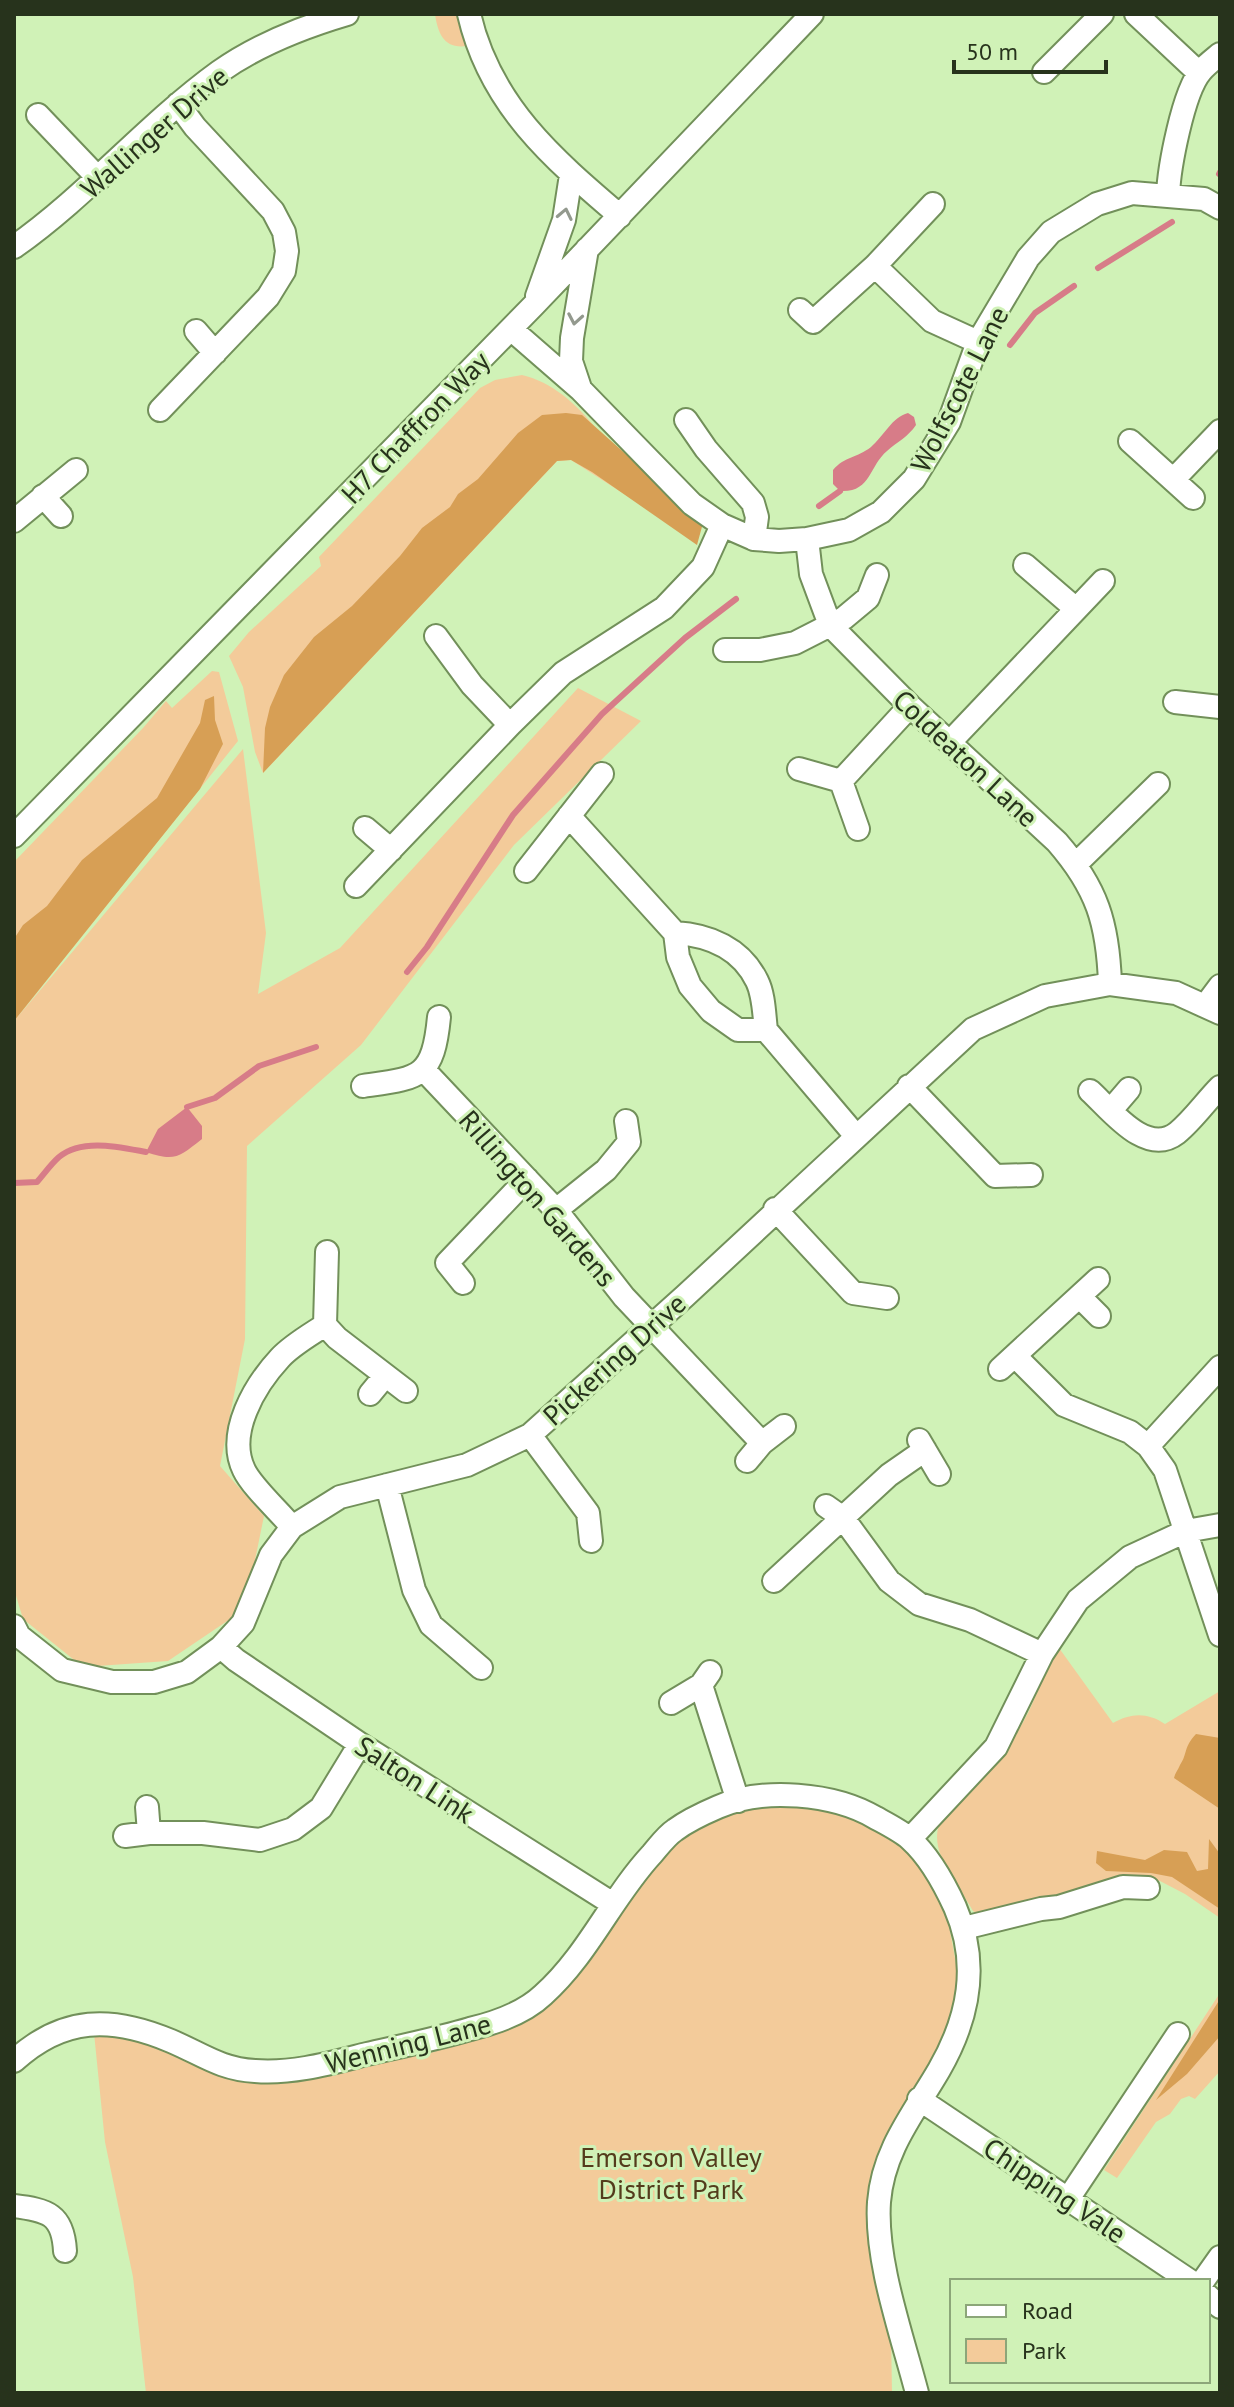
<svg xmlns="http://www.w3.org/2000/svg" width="1234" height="2407" viewBox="0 0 1234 2407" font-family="'PT Sans',sans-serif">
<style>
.green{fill:#f3cb9a}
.forest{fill:#d79f55}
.water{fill:#d77c88}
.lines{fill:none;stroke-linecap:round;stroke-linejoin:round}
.stream{stroke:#d77c88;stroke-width:6}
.minor-casing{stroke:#72905a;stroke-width:26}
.minor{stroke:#fff;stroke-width:22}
.oneway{stroke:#93998e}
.labels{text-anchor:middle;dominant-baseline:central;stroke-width:6;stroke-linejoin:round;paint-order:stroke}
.street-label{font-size:28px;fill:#27331c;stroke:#d0f2b7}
.park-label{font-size:28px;fill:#543c1c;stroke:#d0f2b7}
</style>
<rect width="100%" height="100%" fill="#d0f2b7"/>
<!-- green -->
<path class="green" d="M435,14H457L467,46C444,49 438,34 435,14Z
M522,375C582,389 619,461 649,510L571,460L557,461L263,773L255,752L243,687L229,656L249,632L321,566L319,557L480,388L495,380Z
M212,671L219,672L238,741L16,1019L243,749L266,933L258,994L340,948L578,688L641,721L514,845L361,1045L247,1146L245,1339L220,1466L264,1516L245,1609L168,1661L83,1667L23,1619L14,1589V862L143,728L166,701L172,708Z
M1059,1648L1113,1723C1131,1713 1147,1712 1165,1724L1220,1691V1918L1185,1894L1160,1881L1133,1878L981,1916L973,1911C960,1886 929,1854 939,1825C973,1789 1007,1755 1029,1711C1039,1690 1045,1667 1059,1648Z
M777,1801L870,1814L940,1876L963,2002L907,2103L889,2210L892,2393H146L133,2277L105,2142L93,2023L238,2077L434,2052L553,1985L674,1830Z
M1220,1993V2071L1195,2099L1189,2096L1181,2099L1170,2114L1156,2122L1117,2178L1104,2170Z"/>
<!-- forest -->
<path class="forest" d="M566,413L582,415L703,523L697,545L592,472L571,460L557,461L263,773L265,728L270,707L284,675L314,637L352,606L400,556L422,528L450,507L458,494L478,479L518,433L542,415Z
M214,696L215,720L223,744L200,789L14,1021V939L23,925L47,906L82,860L157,798L200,723L205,700Z
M1196,1734L1220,1738V1809L1174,1778C1175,1773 1178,1770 1180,1765C1188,1753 1183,1748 1196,1734Z
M1209,1839L1220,1854V1909L1172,1877L1151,1873L1106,1871L1096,1863L1097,1851L1145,1860L1164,1850L1187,1852L1197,1871L1208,1869Z
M1220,1999V2036L1187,2074L1156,2100Z"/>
<!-- water -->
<path class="water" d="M908,413L914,417L916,425C908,437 897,442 887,451C869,466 871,493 840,491L833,484V470C845,456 857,458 871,447C884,436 892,417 908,413Z
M187,1107L202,1126V1139C179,1157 175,1162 146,1152L158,1129Z"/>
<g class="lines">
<!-- stream -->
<path class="stream" d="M1219,174L1220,172
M1098,268L1172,222
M1010,345L1035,313L1074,286
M819,506L840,491
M407,972L427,947L513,815L602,714L685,638L736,599
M187,1107L215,1098L259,1066L316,1047
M14,1183L37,1182C44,1174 51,1164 59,1157C82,1138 119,1147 146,1152"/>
<defs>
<path id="minor" d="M469,14C490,105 552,158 620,216
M1136,14L1199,73
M1044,72L1102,14
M38,115L99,179
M1168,195C1169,168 1183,92 1201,71C1206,65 1214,59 1220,54
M14,247C88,195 146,125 219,72C257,45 303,27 347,14
M875,266L932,321L978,342
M537,296L564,220L571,175
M800,310L813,322L875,266L933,204
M511,329L581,390L692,504L722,525L754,539L779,541L807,539L849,530L881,512L914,479L949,422L978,342L1028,258L1051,232L1097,204L1132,193L1204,199L1220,208
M196,331L215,353
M580,388L571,361L572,338L587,249
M160,410L268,297L284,271L287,251L284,232L273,211L195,127L178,104
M686,420L706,449L753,503L757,517L754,539
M1130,441L1193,498
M1173,480L1220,431
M43,496L61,516
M14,521L76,470
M807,539L811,574L830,625L910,706L1057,842C1097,888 1108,923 1110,984
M1025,565L1076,609
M436,636L472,685L510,725
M725,650H760L795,643L844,618L868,598L877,575
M1175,702L1220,707
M950,742L1103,581
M799,769L841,781L858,829
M841,781L910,706
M569,816L675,933L678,957L690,986L711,1011L738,1030H766L856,1136
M365,828L391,850
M14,836L534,305L812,14
M1076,864L1158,784
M526,871L602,774
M356,886L510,725L563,673L664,608L703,567L722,525
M675,933C709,935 741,948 757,981C764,995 764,1014 766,1030
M1205,1006L1220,986
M424,1070L556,1210L624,1297L762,1443
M363,1086C419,1078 433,1079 439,1017
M909,1086L995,1176L1031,1175
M1090,1091C1111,1110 1146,1157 1177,1133C1193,1120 1206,1101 1220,1087
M1111,1110L1129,1089
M775,1209L853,1293L887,1298
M556,1210L606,1170L629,1142L626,1121
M463,1283L447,1263L527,1179
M1080,1297L1099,1316
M325,1325L327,1252
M1015,1356L1064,1405L1130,1432L1148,1446L1165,1470L1220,1635
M1000,1369L1098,1279
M370,1394L384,1377
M530,1435L588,1513L591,1541
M919,1440L939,1474
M1148,1446L1220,1367
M747,1461L762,1443L784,1426
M387,1485L414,1590L431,1625L481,1668
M826,1506L843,1518L889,1581L919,1604L970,1620L1042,1654
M292,1527C280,1512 252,1487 244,1470C226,1433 255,1385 280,1358C292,1345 310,1335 325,1325L337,1338L406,1391
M774,1581L889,1475L925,1450
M14,1626L19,1636L62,1670L112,1682H154L187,1672L221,1647L243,1623L271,1555L292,1527L340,1497L467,1465L530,1435L685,1296L973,1029L1045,996L1110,984L1176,993L1220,1013
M221,1647L236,1660L360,1744L613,1904
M701,1685L738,1801
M671,1703L701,1685L710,1672
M147,1807L149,1833
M125,1836L149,1833H203L260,1840L293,1829L321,1808L360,1744
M910,1839L996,1747L1042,1654L1078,1600L1130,1557L1186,1531L1220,1525
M964,1928L1041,1909L1059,1907L1123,1887L1148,1888
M14,2061C63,2016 112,2016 171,2041C202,2054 220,2069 255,2071C293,2074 331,2063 367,2054C402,2046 436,2039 470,2029C495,2023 524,2013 543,1995C588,1955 612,1897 652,1854C659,1846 666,1836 675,1830C687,1821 704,1813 718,1807C762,1787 834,1793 876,1818C887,1824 901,1831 910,1839C930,1857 944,1883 955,1907C980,1964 969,2018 939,2070C914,2113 883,2150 879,2202C875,2261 902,2335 917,2393
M919,2099L1190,2281
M1068,2199L1178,2034
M14,2206C47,2210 63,2214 65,2251
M1203,2281L1220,2257
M1208,2296L1220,2307"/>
</defs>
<!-- minor casing -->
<use href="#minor" class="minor-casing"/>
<!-- minor -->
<use href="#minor" class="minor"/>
</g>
<!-- one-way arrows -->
<defs><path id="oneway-chevron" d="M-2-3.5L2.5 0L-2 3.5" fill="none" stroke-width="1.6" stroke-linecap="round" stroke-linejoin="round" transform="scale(2)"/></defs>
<g class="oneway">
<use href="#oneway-chevron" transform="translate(565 214) rotate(-78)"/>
<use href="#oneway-chevron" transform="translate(575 319) rotate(100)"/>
</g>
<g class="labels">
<!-- street labels -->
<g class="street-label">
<text transform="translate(154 132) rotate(-41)">Wallinger Drive</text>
<text transform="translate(959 389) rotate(-63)">Wolfscote Lane</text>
<text transform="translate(415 427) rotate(-46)">H7 Chaffron Way</text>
<text transform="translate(966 758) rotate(43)">Coldeaton Lane</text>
<text transform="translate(538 1198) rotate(49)">Rillington Gardens</text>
<text transform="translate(614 1359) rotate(-42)">Pickering Drive</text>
<text transform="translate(415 1779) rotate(33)">Salton Link</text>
<text transform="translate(408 2043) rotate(-14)">Wenning Lane</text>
<text transform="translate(1055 2190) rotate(34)">Chipping Vale</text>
</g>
<!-- park labels -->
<g class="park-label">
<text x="671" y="2156">Emerson Valley<tspan x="671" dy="32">District Park</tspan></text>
</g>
</g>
<!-- border -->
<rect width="1234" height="2407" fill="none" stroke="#27331c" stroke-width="32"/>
<!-- legend -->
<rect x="950" y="2279" width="260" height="104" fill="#d0f2b7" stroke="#8ca679" stroke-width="2"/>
<rect x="966" y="2305" width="40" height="12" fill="#ffffff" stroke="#8ca679" stroke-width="2"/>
<text x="1022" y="2319" font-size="24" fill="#27331c">Road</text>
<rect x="966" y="2339" width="40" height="24" fill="#f3cb9a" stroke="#8ca679" stroke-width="2"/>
<text x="1022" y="2359" font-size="24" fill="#27331c">Park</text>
<!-- scale -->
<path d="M954 60v12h152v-12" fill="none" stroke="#27331c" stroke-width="4"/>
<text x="966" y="60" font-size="24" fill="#27331c" stroke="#d0f2b7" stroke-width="6" paint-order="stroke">50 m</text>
</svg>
